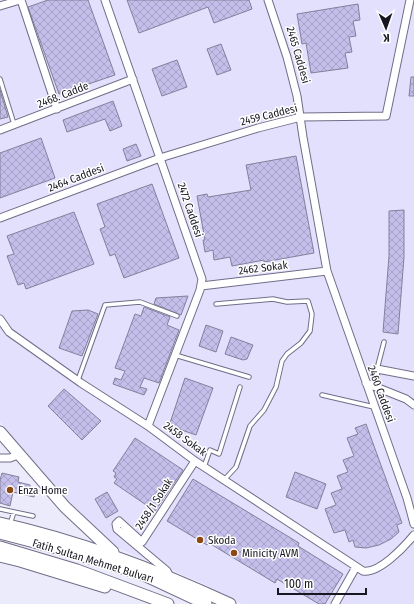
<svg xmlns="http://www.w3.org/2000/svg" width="414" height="604" viewBox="0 0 414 604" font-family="'Fira Sans Condensed',sans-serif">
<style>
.built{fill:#e3e0fe}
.building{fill:url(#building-cross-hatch);stroke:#82809a}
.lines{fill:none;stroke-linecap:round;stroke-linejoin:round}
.service-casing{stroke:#706e87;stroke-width:5.5}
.minor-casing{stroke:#706e87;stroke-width:9}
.trunk-casing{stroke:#706e87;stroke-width:13}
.service{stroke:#fff;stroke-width:3.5}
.minor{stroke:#fff;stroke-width:7}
.trunk{stroke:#fff;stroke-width:11}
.poi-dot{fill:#8a4915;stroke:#fff;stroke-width:1.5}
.labels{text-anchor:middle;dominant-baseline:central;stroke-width:3;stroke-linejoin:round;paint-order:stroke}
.street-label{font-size:11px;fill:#181721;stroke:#fff}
.poi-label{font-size:11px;fill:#181721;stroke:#fff;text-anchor:start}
</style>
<defs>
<pattern id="building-cross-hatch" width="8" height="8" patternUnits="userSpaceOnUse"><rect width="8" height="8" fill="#c3beea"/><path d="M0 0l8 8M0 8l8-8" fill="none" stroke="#a7a3c8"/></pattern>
</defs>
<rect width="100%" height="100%" fill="#ecebfc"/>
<!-- built -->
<path class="built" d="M0,0H414V604H242L202,583L115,547L53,485L10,437L0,421Z"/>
<!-- building -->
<path class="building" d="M48,0H88L115,75L59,94L28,7Z
M127,0H249L252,9L214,23L208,7L139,33Z
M358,4L360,20L353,21L356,36L349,37L352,52L345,53L348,68L311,73L306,43L302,44L297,14Z
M221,44L231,70L217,75L207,49Z
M177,60L187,87L162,96L152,69Z
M411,77H414V96H409Z
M0,90L8,117L0,119Z
M113,101L122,126L110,131L105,119L67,132L63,120Z
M41,138L55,178L0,198V153Z
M136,144L141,156L127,161L123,149Z
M296,156L314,253L264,262V260L232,266L230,257L214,260L213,250L205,252L203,240H205L197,196L207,194L208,197L251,190L246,165Z
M152,184L179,258L124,278L115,254L110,256L100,229L105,227L97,204Z
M404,210V257L398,334L383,332L389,256V211Z
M74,212L94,264L26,289L24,283L18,285L7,256L14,254L7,236Z
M188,296L181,315L154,304L156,298Z
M144,307L170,317L167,325L179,330L159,383L144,378L140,387L147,389L144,395L113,384L115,378L121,380L125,371L115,368L135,314L141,316Z
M88,310L98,314L82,356L59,348L72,311Z
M206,325L223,331L216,352L199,346Z
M231,337L253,345L247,359L243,360L225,354Z
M185,378L213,388L196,435L173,427L170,423Z
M64,389L101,421L82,440L48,406Z
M366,424L402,523L397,525L399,532L391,539L379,545L366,548L355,547L353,540L349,542L345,530L334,533L325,509L336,505L331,493L342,489L337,476L348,472L343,460L354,456L347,438L358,434L355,428Z
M135,438L183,470L155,511L114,483L117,479L114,477L116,473L113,471Z
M295,472L326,484L317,509L286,497Z
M2,473L19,477L18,482L30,485L31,491L36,492L34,497L13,492L10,506L0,503V480Z
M193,479L299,543L298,546L343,574L325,604H319L277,579L275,583L209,543L207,545L167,521Z
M107,492L118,511L106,518L95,499Z"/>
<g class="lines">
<defs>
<path id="service" d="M0,79L14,124
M216,304L273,299L287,302L308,301L312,314L310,331L301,343L287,354L282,361L276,387L264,410L250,426L236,467L224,480
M175,355L249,377
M78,380L105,305L140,302L177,316
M378,387L377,369L384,342
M322,395L374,407
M204,467L210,450L219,454L240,387
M0,509L33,516
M10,524L14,512"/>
<path id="minor" d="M21,0L57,109
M105,0L202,279L200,290L148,426
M268,0L287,57L297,96L303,137L327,271L407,498L414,524
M0,6L20,0
M0,130L133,79
M0,218L160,158L258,128L301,117L386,116L410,0
M201,286L327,271
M0,319L9,332L81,383L148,426L195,461L363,571C379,574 404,547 414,535
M377,369L414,376
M366,383L406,399L414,405
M0,458H10L18,455
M170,577L167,571L117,529L116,524L119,521L142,542L195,461
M335,604L356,567"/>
<path id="trunk" d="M0,432L65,507L113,552
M0,523C80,541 155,569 230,604
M0,533L61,549L142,574L206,604
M0,547L77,570L168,604
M0,556L20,561L105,587"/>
</defs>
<!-- service casing -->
<use href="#service" class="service-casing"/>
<!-- minor casing -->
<use href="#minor" class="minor-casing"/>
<!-- trunk casing -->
<use href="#trunk" class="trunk-casing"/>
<!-- service -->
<use href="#service" class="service"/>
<!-- minor -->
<use href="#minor" class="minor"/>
<!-- trunk -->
<use href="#trunk" class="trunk"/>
</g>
<!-- markers -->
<g class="poi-dot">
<circle cx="10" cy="490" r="4"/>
<circle cx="200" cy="540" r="4"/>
<circle cx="234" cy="553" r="4"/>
</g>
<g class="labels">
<!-- street labels -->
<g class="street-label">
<text transform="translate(298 55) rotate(74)">2465 Caddesi</text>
<text transform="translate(63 95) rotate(-21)">2468. Cadde</text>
<text transform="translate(269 115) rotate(-14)">2459 Caddesi</text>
<text transform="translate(76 178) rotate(-21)">2464 Caddesi</text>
<text transform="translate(190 210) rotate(71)">2472 Caddesi</text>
<text transform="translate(263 268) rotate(-7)">2462 Sokak</text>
<text transform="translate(381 394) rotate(70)">2460 Caddesi</text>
<text transform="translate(185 439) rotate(36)">2458 Sokak</text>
<text transform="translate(154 504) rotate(-57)">2458/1 Sokak</text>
<text transform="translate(93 561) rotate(17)">Fatih Sultan Mehmet Bulvarı</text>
</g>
<!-- poi labels -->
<g class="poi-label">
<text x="18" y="490">Enza Home</text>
<text x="208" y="540">Skoda</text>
<text x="242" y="553">Minicity AVM</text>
</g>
</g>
<!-- north arrow -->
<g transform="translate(386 28) rotate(178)" stroke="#ffffff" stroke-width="3" paint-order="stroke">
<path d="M0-3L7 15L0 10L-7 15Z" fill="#181721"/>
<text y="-6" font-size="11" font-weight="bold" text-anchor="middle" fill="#181721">K</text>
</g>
<!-- scale -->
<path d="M278 588v6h88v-6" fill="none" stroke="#181721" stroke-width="2"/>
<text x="284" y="588" font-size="12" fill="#181721" stroke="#ffffff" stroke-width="3" paint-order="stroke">100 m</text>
</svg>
